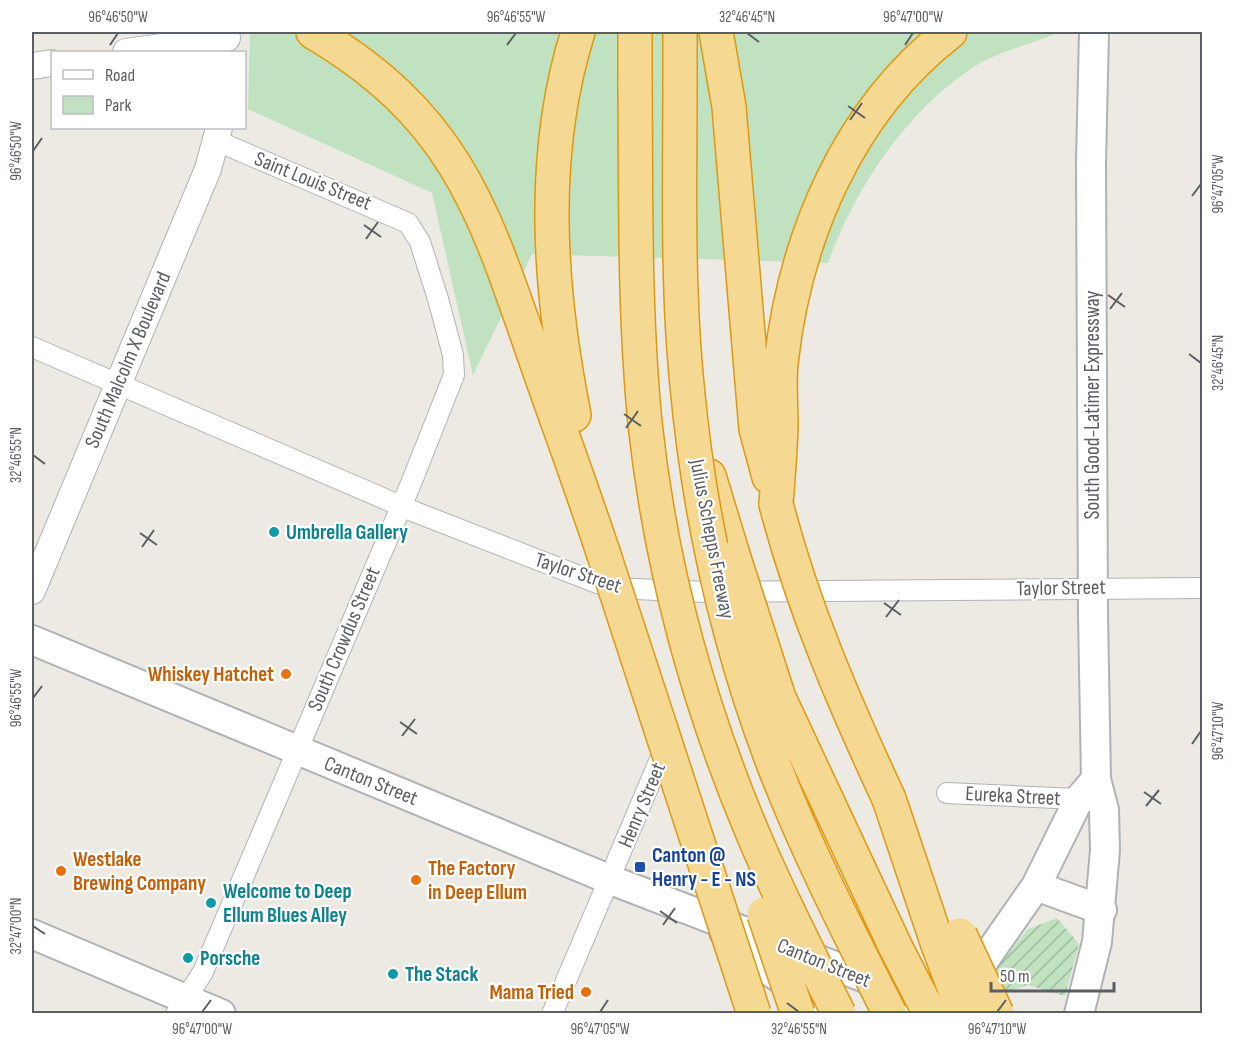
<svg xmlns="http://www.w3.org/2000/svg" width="1234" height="1045" viewBox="0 0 1234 1045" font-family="'Sofia Sans Condensed',sans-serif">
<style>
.green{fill:#c1e2c0}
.garden{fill:url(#garden-furrows)}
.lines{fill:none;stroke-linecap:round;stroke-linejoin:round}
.minor-casing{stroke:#b0b3b7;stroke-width:22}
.tertiary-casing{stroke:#b0b3b7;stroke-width:28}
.secondary-casing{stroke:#afb2b7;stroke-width:32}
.motorway-casing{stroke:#df9810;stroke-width:36}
.minor{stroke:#fff;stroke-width:20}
.tertiary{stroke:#fff;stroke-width:26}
.secondary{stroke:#fff;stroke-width:28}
.motorway{stroke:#f5d891;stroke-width:33}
.motorway-bridge-casing{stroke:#df9810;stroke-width:36;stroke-linecap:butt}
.motorway-bridge{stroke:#f5d891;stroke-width:33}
.ticks{fill:none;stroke:#5b5e62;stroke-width:2}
.culture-dot{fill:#0f9aa8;stroke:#fff;stroke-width:2}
.food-dot{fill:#e8710a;stroke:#fff;stroke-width:2}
.transit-dot{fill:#1a4fb4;stroke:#fff;stroke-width:2}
.labels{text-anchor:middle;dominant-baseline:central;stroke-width:4.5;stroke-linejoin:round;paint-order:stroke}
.street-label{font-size:21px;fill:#5b5e62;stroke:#fff}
.culture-label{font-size:21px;font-weight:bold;fill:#0d838f;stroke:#fff;text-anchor:start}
.food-label{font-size:21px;font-weight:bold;fill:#c56008;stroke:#fff;text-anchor:end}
.transit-label{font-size:21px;font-weight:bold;fill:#164399;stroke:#fff;text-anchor:start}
.neatline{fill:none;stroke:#5b5e62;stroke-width:2}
.ticks-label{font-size:15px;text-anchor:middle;fill:#5b5e62}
</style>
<defs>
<pattern id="garden-furrows" width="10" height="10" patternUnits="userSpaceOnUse" patternTransform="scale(1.5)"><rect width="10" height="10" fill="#c1e2c0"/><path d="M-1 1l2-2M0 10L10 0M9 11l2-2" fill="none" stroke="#a0ba9f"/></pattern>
</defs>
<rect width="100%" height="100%" fill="#eceae3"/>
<!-- green -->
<path class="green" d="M250,32H1061C1035,42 993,54 972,68C904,114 856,187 828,263L532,254L473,375L432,193L248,109Z"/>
<!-- garden -->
<path class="garden" d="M1057,918L1079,944L1065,996L1027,985L1001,994L986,981L1028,929Z"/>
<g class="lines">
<defs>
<path id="minor" d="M32,347L415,512L610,588L708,592L1202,588
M947,793L1079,799
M176,1014L203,972L412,481L454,375L453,355L438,299L420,242L408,223L217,141
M552,1014L666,745"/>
<path id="tertiary" d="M126,52L227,38
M32,66L52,63
M32,591L208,169L219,128"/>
<path id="secondary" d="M32,640L611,880L863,977L933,1014
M1036,886L1102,910
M724,932L763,967L835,1014
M32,934L221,1014
M967,985L1036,886L1079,799L1096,779
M1079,1014L1097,942L1105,850L1104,810L1096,779L1093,614L1091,162L1094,32"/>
<path id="motorway" d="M313,32C455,116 483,208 534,355C557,421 581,486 603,552
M716,32L729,107L756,429L769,477
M635,84V32
M680,84V32
M574,415C549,289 539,156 578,32
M709,476L734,558
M776,504C778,479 780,453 781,427C781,406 779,384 781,363C795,237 848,111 950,32
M889,799L938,945"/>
</defs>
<!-- minor casing -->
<use href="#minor" class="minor-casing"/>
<!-- tertiary casing -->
<use href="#tertiary" class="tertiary-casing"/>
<!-- secondary casing -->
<use href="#secondary" class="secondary-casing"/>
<!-- motorway casing -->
<use href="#motorway" class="motorway-casing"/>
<!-- minor -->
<use href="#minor" class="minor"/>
<!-- tertiary -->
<use href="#tertiary" class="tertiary"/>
<!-- secondary -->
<use href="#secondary" class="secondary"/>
<!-- motorway -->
<use href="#motorway" class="motorway"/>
<defs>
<path id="motorway-bridge" d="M635,84C636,197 634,310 645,423C660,564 698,704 753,834C779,896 809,954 839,1014
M680,84C680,184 677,285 687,385C699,514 727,642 773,763C806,849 848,931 890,1014
M776,504C803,608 844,702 889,799
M603,552L754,1014
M734,558L779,698L896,948L930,1014
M764,914L798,1014
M960,935L997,1014
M938,945L964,1014"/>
</defs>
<!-- motorway-bridge casing -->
<use href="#motorway-bridge" class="motorway-bridge-casing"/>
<!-- motorway-bridge -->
<use href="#motorway-bridge" class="motorway-bridge"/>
</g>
<!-- ticks -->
<path class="ticks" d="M747,33L759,42M110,45L118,33M507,45L516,33M905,45L913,33M848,106L865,118M850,120L862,103M33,151L42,138M1192,196L1201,184M364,225L381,237M366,239L378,222M1108,295L1125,307M1110,309L1122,293M1189,354L1201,363M624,414L641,426M626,428L638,411M33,455L45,464M140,533L157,545M142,547L154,530M884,603L901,615M886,617L899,600M33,698L42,686M400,722L417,734M402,736L415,719M1192,744L1201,731M1144,792L1161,804M1146,806L1159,790M660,911L677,923M663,925L675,908M33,926L45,934M787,1003L799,1012M202,1012L211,1000M600,1012L608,1000M997,1012L1006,1000"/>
<!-- markers -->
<g class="culture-dot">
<circle cx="274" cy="532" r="6"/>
<circle cx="211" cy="903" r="6"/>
<circle cx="188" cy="958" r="6"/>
<circle cx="393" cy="974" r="6"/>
</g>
<g class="food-dot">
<circle cx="286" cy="674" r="6"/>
<circle cx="61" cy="871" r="6"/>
<circle cx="416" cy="880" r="6"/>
<circle cx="586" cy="992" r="6"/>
</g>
<rect class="transit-dot" x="634" y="861" width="12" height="12" rx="3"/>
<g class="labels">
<!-- street labels -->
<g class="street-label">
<text transform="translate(313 181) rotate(22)">Saint Louis Street</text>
<text transform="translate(128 360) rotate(-67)">South Malcolm X Boulevard</text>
<text transform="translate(1092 405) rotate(-90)">South Good-Latimer Expressway</text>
<text transform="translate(712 539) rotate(79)">Julius Schepps Freeway</text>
<text transform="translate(578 573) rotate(18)">Taylor Street</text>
<text transform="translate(1061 588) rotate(-1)">Taylor Street</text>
<text transform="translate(344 639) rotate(-67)">South Crowdus Street</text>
<text transform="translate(371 781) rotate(22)">Canton Street</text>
<text transform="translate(1013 796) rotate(3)">Eureka Street</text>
<text transform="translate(642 805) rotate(-67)">Henry Street</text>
<text transform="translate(824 963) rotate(22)">Canton Street</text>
</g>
<!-- culture labels -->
<g class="culture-label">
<text x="286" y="532">Umbrella Gallery</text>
<text x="223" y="891">Welcome to Deep<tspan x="223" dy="24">Ellum Blues Alley</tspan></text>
<text x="200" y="958">Porsche</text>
<text x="405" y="974">The Stack</text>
</g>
<!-- food labels -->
<g class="food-label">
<text x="274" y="674">Whiskey Hatchet</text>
<text x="73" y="859" text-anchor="start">Westlake<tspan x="73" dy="24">Brewing Company</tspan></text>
<text x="428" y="868" text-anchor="start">The Factory<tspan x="428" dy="24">in Deep Ellum</tspan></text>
<text x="574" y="992">Mama Tried</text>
</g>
<!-- transit labels -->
<g class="transit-label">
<text x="652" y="855">Canton @<tspan x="652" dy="24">Henry - E - NS</tspan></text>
</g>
</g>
<!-- border -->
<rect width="1234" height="1045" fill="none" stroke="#ffffff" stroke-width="66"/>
<!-- legend -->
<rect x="51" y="51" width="195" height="78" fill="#ffffff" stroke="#bdbfc0" stroke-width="1.5"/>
<rect x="63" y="70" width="30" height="9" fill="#ffffff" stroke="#bdbfc0" stroke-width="1.5"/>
<text x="105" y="81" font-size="18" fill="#5b5e62">Road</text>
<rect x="63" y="96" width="30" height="18" fill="#c1e2c0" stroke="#bdbfc0" stroke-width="1.5"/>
<text x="105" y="111" font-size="18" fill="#5b5e62">Park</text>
<!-- scale -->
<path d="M991 982v9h123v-9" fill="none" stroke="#5b5e62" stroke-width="3"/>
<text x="1000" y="982" font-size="18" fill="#5b5e62" stroke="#ffffff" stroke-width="4.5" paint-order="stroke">50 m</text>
<rect x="33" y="33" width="1168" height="979" class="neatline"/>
<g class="ticks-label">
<text x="118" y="22">96°46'50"W</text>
<text x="516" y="22">96°46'55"W</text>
<text x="747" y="22">32°46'45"N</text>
<text x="913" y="22">96°47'00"W</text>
<text transform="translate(16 151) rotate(-90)" y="5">96°46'50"W</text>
<text transform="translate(1218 184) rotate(-90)" y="5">96°47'05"W</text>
<text transform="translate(1218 363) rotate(-90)" y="5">32°46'45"N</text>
<text transform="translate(16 455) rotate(-90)" y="5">32°46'55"N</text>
<text transform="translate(16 698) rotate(-90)" y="5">96°46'55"W</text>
<text transform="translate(1218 731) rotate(-90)" y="5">96°47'10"W</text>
<text transform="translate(16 926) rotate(-90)" y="5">32°47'00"N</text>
<text x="202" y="1034">96°47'00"W</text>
<text x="600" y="1034">96°47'05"W</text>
<text x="799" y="1034">32°46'55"N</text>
<text x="997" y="1034">96°47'10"W</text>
</g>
</svg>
